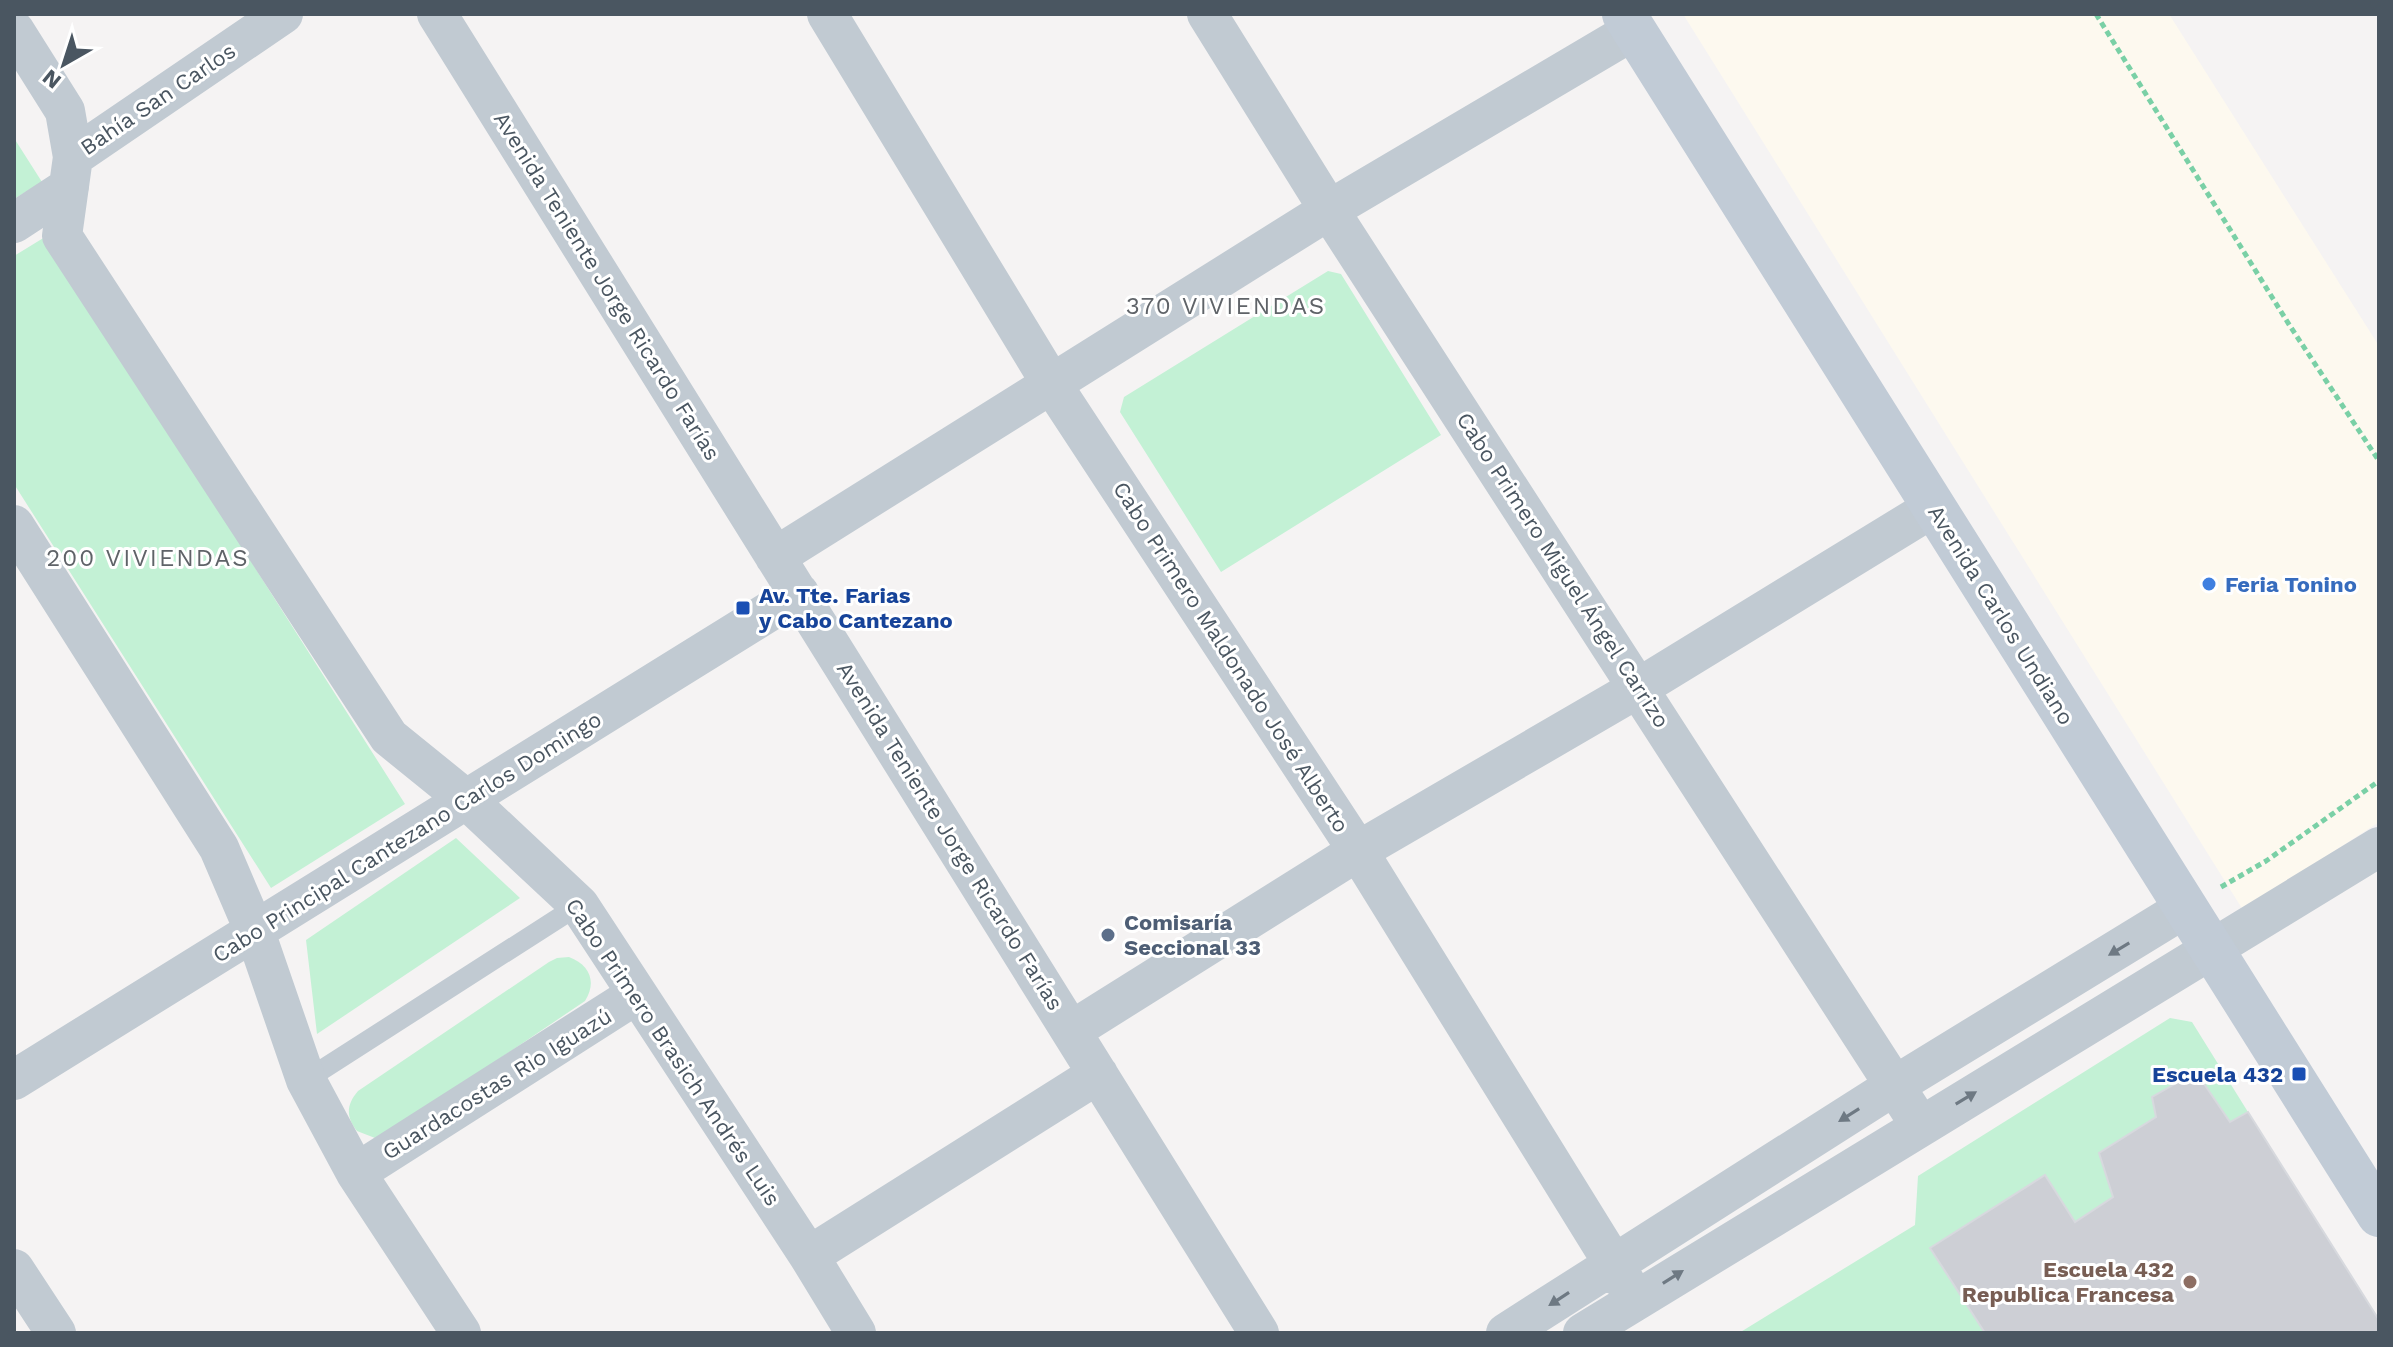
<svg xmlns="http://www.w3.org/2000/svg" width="2393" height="1347" viewBox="0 0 2393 1347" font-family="'Work Sans',sans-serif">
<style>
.commercial{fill:#fdf9ef}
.green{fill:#c3f1d5}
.building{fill:#cdcfd5;stroke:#d7d9de;stroke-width:2}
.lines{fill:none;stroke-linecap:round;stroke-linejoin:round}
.path{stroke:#7ad0a6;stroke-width:5;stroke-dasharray:6 4;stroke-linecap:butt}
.lane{stroke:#c1cad2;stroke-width:20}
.street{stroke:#c1cad2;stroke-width:40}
.secondary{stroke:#c1cbd6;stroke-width:44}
.oneway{fill:#6e7983}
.shop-dot{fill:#3f7fe0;stroke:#fff;stroke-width:3}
.transit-dot{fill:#1a4fb4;stroke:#fff;stroke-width:3}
.service-dot{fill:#5c6f8a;stroke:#fff;stroke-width:3}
.education-dot{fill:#8d6e63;stroke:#fff;stroke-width:3}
.labels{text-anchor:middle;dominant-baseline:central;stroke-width:6;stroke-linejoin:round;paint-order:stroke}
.street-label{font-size:22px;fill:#4a5661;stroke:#fff}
.shop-label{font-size:22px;font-weight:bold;fill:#366cbe;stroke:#fff;text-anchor:start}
.transit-label{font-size:22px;font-weight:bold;fill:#164399;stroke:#fff;text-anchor:start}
.service-label{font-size:22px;font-weight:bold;fill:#4e5e75;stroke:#fff;text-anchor:start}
.education-label{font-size:22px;font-weight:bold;fill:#785e54;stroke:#fff;text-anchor:end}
.neighbourhood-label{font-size:24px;letter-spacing:2px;fill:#5f6368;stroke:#fff}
</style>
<rect width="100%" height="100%" fill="#f5f3f3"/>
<!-- commercial -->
<path class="commercial" d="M1683,14H2169L2379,346V822L2243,910Z"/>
<!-- green -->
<path class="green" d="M14,138L42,182L14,199Z
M45,237L405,804L271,888L14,484V256Z
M1328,271L1341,274L1441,435L1221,572L1120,412L1124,397Z
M456,838L520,898L317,1034L306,940Z
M569,957C590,965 597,982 585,1001L385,1136L375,1138L357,1131C346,1117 346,1105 358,1091L549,962L557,958Z
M2170,1018L2192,1022L2248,1112L2230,1122L2196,1073L2153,1096L2156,1117L2099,1153L2113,1197L2075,1222L2045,1176L1931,1249L1985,1333H1739L1915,1225L1918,1176Z"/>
<!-- building -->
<path class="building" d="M2196,1072L2230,1122L2248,1112L2379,1320V1333H1985L1930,1248L2045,1175L2075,1222L2113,1197L2099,1153L2156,1117L2152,1097Z"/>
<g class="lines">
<!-- path -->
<path class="path" d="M2096,14L2290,326L2379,461
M2221,887L2266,861L2379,781"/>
<!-- lane -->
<path class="lane" d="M306,1080L579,905"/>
<!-- street -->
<path class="street" d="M437,14L1259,1333
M827,14L1051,383L1358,851L1636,1300
M1207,14L1329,210L1920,1125
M14,30L65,111L73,157L62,236L389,737L468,801L579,905L809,1256L856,1333
M73,157L283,14
M14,223L69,187
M14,525L219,848L255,932L306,1080L356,1173L461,1333
M775,557L1329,210L1634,30
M1071,1031L1358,851L1640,687L1934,507
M14,1080L799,593
M356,1173L637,994
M809,1256L1098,1074
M14,1269L56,1333
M1506,1333L1894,1086L2185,908
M1583,1333L2379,847"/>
<!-- secondary -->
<path class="secondary" d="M1624,14L2379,1215"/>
</g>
<!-- one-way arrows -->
<defs><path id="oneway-solid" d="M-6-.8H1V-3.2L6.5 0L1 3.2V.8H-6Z" transform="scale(2)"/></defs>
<g class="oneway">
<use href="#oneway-solid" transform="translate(2119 949) rotate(149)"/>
<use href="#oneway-solid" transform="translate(1966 1098) rotate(-31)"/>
<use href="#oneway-solid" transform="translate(1849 1115) rotate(148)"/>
<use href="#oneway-solid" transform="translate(1673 1277) rotate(-32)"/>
<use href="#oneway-solid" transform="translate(1559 1299) rotate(147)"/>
</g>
<!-- markers -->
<circle class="shop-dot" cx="2209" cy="584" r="8"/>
<g class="transit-dot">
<rect x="735" y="600" width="16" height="16" rx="4"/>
<rect x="2291" y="1066" width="16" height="16" rx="4"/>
</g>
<circle class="service-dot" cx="1108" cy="935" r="8"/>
<circle class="education-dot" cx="2190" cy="1282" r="8"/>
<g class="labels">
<!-- street labels -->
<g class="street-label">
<text transform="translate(158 99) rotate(-34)">Bahía San Carlos</text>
<text transform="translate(607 286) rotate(58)">Avenida Teniente Jorge Ricardo Farías</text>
<text transform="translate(1563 570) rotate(57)">Cabo Primero Miguel Ángel Carrizo</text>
<text transform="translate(2001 615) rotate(58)">Avenida Carlos Undiano</text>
<text transform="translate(1231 657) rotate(57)">Cabo Primero Maldonado José Alberto</text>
<text transform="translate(950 836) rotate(58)">Avenida Teniente Jorge Ricardo Farías</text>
<text transform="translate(407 837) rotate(-32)">Cabo Principal Cantezano Carlos Domingo</text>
<text transform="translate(673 1052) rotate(56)">Cabo Primero Brasich Andrés Luis</text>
<text transform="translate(497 1084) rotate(-32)">Guardacostas Rio Iguazú</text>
</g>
<!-- shop labels -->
<g class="shop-label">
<text x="2225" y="584">Feria Tonino</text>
</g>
<!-- transit labels -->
<g class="transit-label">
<text x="759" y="595">Av. Tte. Farias<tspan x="759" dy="25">y Cabo Cantezano</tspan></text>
<text x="2283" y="1074" text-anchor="end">Escuela 432</text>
</g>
<!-- service labels -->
<g class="service-label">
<text x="1124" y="922">Comisaría<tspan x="1124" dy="25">Seccional 33</tspan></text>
</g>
<!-- education labels -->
<g class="education-label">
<text x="2174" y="1269">Escuela 432<tspan x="2174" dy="25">Republica Francesa</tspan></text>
</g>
<!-- neighbourhood labels -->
<g class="neighbourhood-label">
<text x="1226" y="306">370 VIVIENDAS</text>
<text x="148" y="558">200 VIVIENDAS</text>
</g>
</g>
<!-- border -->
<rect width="2393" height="1347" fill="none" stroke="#4a5661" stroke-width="32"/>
<!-- north arrow -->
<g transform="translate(64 64) rotate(219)" stroke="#ffffff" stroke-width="6" paint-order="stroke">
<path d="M0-6L14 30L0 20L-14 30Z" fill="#4a5661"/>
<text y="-12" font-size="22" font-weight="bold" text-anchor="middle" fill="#4a5661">N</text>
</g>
</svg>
